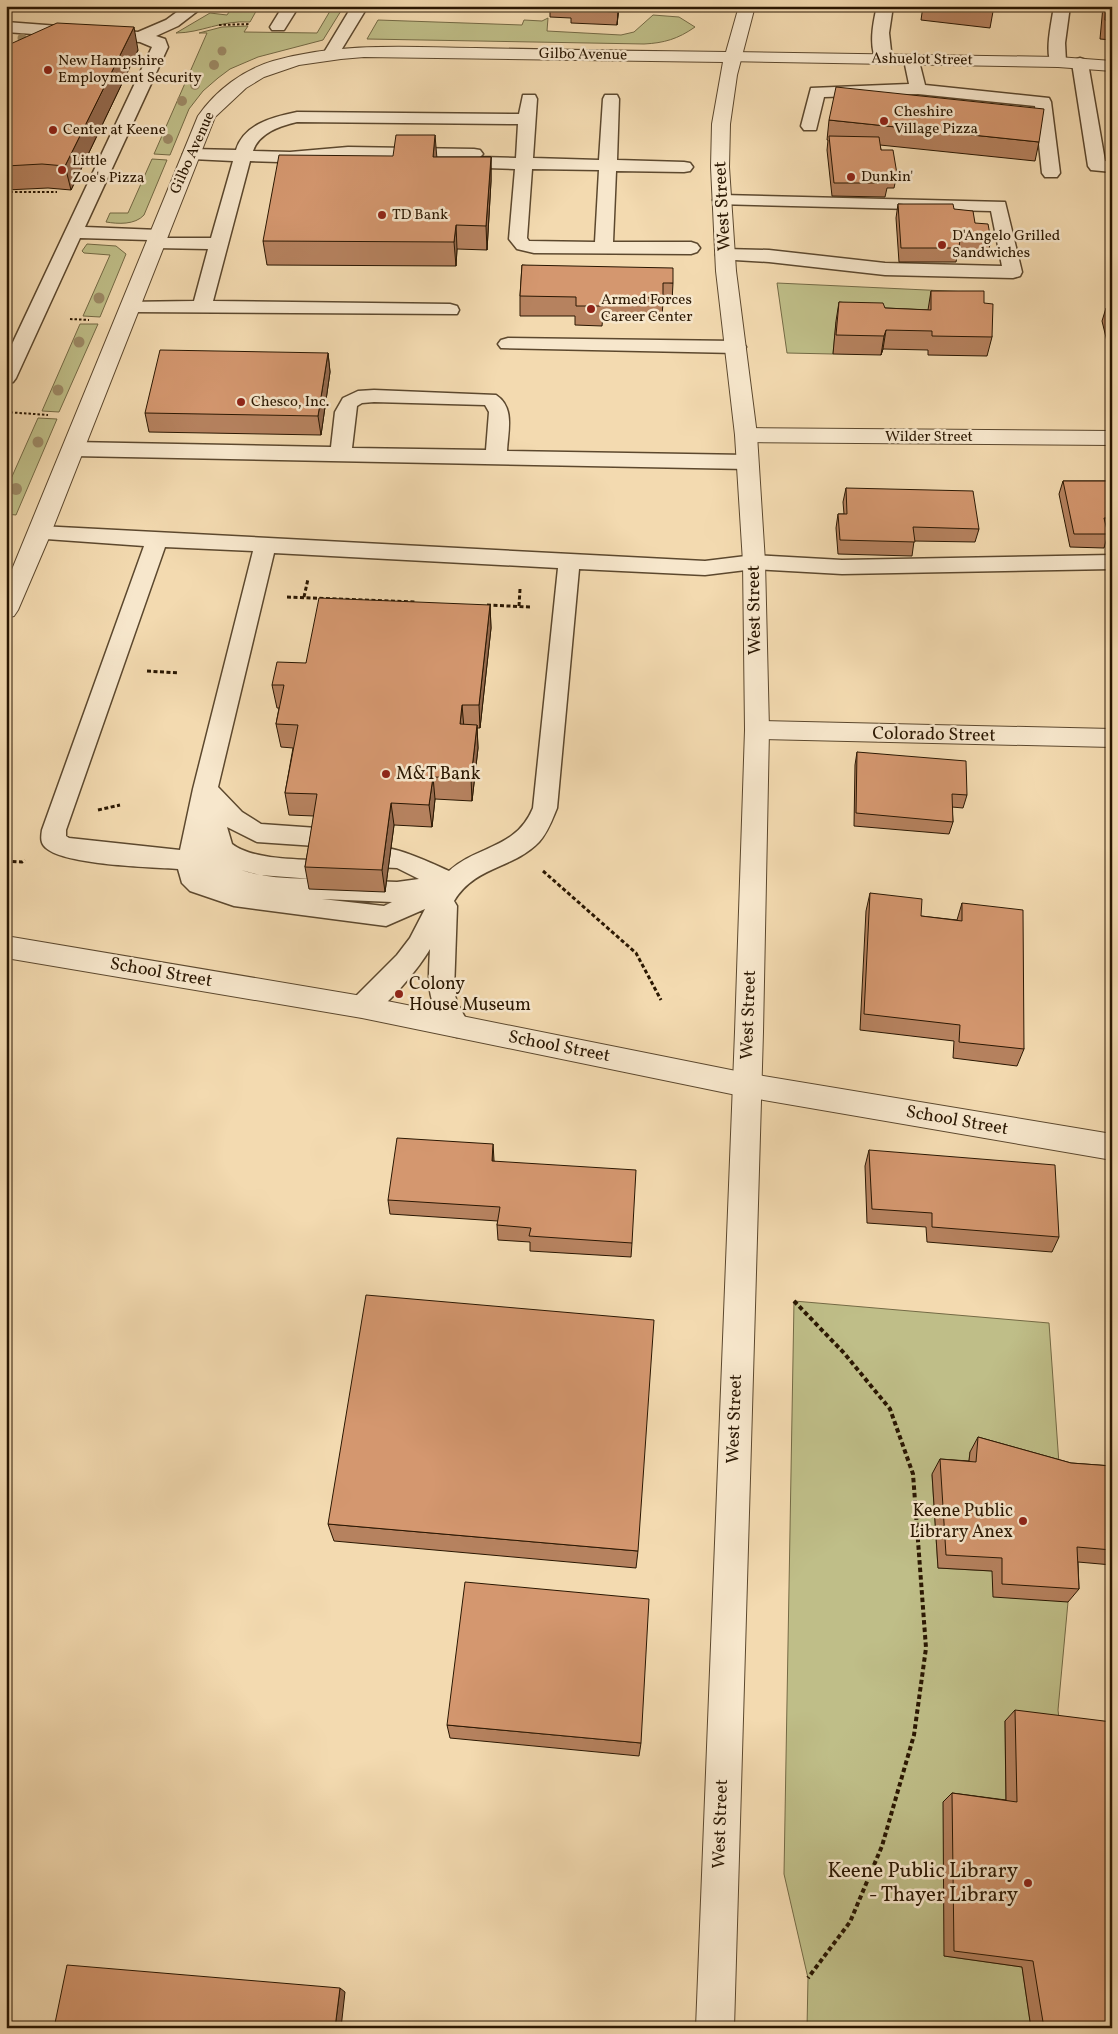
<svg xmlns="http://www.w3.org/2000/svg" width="1118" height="2034" viewBox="0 0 1118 2034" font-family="Vollkorn,serif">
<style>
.green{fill:#bfbe88;stroke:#746a45}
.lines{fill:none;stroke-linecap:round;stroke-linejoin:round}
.service-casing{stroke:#5c482e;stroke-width:3}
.minor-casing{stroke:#5c482e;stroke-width:2}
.tertiary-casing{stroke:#5c482e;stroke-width:2}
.path-far2{stroke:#2a1702;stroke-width:2;stroke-dasharray:2.5 2;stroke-linecap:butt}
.path-far1{stroke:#2a1702;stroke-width:3;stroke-dasharray:4 2.5;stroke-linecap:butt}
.path{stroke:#2a1702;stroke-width:4;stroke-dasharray:4.5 3;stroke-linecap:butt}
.service{fill:#f7e7cc;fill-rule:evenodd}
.minor{fill:#f7e7cc;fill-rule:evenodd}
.tertiary{fill:#f7e7cc;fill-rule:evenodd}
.tree{fill:#9d8a66}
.wall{fill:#b6825f;stroke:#2a1702}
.shaded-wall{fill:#946a4e;stroke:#2a1702}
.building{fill:#d4976f;stroke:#2a1702}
.poi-dot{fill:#8f2418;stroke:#f7e7cc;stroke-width:2}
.labels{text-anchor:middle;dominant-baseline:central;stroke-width:5;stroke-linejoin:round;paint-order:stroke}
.far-street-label{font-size:15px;fill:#2a1702;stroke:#f7e7cc}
.far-poi-label{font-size:15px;fill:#2a1702;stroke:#f7e7cc;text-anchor:start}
.street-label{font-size:18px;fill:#2a1702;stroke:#f7e7cc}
.poi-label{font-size:18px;fill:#2a1702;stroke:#f7e7cc;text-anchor:start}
.near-poi-label{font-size:21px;fill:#2a1702;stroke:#f7e7cc;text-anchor:end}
</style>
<rect width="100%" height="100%" fill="#f3dab0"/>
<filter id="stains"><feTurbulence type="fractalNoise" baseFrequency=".004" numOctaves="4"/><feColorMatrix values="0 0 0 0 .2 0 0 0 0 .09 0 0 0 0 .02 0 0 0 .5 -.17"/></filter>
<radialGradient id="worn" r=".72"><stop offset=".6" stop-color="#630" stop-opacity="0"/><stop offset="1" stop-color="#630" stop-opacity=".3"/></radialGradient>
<!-- green -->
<path class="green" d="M233,6H259L250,22C221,20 201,33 176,33L210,13L227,15Z
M333,6H344L323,40L258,57L230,69L218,78L203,91L189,109L170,155L154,154L207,33H199L222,27L248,26L244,32L317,33Z
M653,15L679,17L695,27C678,39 664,43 644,44L367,39L378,20L522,25L524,20L542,21L548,18L547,31L621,35L634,32Z
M152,159L167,160L144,215C135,225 118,224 106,222L110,213H128Z
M87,244L116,246L126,254L100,317L83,316L110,255L84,253L82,251Z
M777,283L969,292L927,330L836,322L833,354L787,353Z
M80,324H98L59,412L42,411Z
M38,418L57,419L16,515L6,514V490Z
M794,1301L1049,1323L1060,1478L970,1452L967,1477L932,1475L938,1568L992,1571L1068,1602L1058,1710L1060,1727L1005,1721L1006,1810L944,1956L1022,1967L1031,2028H807L808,1978L784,1874Z"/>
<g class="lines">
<defs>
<path id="service" d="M185,6H204L178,26L156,36L165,39L168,47L85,227L159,230L165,231L168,235L166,238H211L233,161L192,159L186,158L183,154L186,150L192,149L236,150C244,124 273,117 297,112L519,114L523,95H535L537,99L533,158L599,160L603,99L605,95H617L619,99L617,160L684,162L690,163L693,167L690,171L684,172L616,171L613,242H691L697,244L700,248L697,252L691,254L534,253L517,249L509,239L515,169L455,167L449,166L446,162L448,159L348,157L321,159L313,163L250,161L213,301L450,304L457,306L459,310L457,314L132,312L125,310L123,306L125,302L194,301L208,249L156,248L150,247L147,243L149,240L80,238L16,378L13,382L6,384V357L152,47L140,42L6,32V22L138,32L166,20ZM297,122L518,124L516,158L480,157L483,154L480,150L474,149L348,147L290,152L253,151C259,133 280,126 297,122ZM532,169L599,170L595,242L529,241L527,238Z
M283,6H299L284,30H272L270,27Z
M352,6H368L337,57H325L323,54Z
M877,6H893L889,33L892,60L890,63H878C868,48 873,23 877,6Z
M1054,6H1070L1065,43L1066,62L1064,65H1052C1044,53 1052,21 1054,6Z
M912,55L918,57L925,85L1049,98L1051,102L1060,173L1057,177H1045L1042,173L1035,106L918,94L824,97L816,130H804L801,126L811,88L909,84L904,60L906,57Z
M1080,58L1086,60L1088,63L1105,161L1112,162V172L1091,170L1088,166L1072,63L1074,60Z
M722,195L1005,202L1022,272L1020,276L1013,278L885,275L769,262L718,259L716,255L718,251L725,249L769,250L885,263L1002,266L991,211L716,204L713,200L716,196Z
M508,338L736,341L743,343L746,347L743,351L736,353L501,348L498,344L501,340Z
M374,390L496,395C515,407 508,431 507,451L747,455L754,457L757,462L754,467L747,469L73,456L66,454L63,449L66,444L73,442L331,447L335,412L343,398L358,391ZM374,402L485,405L489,412L486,450L352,448L357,406L362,403Z
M40,526L705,561L754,555L842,560L1112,555V569L842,574L754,569L705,575L579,569L557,808C552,820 548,832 539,842C513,869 475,866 454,901L457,906L454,991L457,1003L470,1026L466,1034L457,1037L448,1034C427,997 428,991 430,949C419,968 390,1003 372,1014C365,1019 360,1017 353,1015L349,1007L353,999L397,955L410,938L425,909L386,926L234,906L190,891L182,883L178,869C149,867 65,865 46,848C40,843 41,837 42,830L144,546L32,538L29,533L32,528ZM165,547L253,551L193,789L180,850L69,838L66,836V830ZM274,553L558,568L533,808C516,849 478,845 449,871C418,857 380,838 345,849L342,856L345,863L354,866L397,868L419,879L397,882L342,880L349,878L352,871L349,864L340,861C311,859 255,862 232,844L227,827L257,842L345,848L354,846L357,839L354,832L345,830L261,824L242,812L218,787ZM241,870L260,875L313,879C289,878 264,878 241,870ZM322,899L392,902L384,906Z"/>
<path id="minor" d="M732,52L1058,57L1112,61V71L1058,67L726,61L723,57L726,53Z
M746,428L1112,431V445L746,442L738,440L735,435L738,430Z
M757,721L1112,729V747L757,739L748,736L745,730L748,724Z
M6,936L362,996L746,1073L1112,1134V1160L746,1097L362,1018L6,958Z"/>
<path id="tertiary" d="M739,6H755L737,75L730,124L729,167L736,271L757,435L765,562L769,730L763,1032L734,2028H696L735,1032L745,730L743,562L735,435L716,271L711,167L712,124L723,62L364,57L341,59L299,65L264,77L246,88L215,117L51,533L18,610L14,616L6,618V584L198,116C216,90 243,70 273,61C339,42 408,47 476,48C559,50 643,51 726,52Z"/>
</defs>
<!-- service casing -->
<use href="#service" class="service-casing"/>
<!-- minor casing -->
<use href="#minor" class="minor-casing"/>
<!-- tertiary casing -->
<use href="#tertiary" class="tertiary-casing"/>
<!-- path-far2 -->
<path class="path-far2" d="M219,25L250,24
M6,192H57
M70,319L89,320
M6,412L48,415"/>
<!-- path-far1 -->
<path class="path-far1" d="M287,597L416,602
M304,597L308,579
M487,605L530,607
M519,606L520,589
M147,671L179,673
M98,810L120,805
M6,861L22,862L25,860
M543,871L636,953L661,1000"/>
<!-- path -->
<path class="path" d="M794,1301L844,1353L890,1409L913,1474L926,1648L914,1735L882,1846L850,1922L808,1978"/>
<!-- service -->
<use href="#service" class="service"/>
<!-- minor -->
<use href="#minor" class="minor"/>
<!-- tertiary -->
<use href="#tertiary" class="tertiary"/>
</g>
<!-- trees -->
<g class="tree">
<circle cx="22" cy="38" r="4.5"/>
<circle cx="222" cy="51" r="4.5"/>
<circle cx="214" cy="65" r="5"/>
<circle cx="195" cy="85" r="5"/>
<circle cx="182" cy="101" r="5"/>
<circle cx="168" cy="139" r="5"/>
<circle cx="99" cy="298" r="5.5"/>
<circle cx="79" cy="342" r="5.5"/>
<circle cx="58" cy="390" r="5.5"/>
<circle cx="38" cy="442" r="5.5"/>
<circle cx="16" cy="489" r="6"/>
</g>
<!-- wall -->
<path class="wall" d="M550,6H619L617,25L571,23V18L550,17Z
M649,6H687L684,11Z
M923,6H994L990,28L921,20Z
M1103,6H1112V40L1100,39Z
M6,46L138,50L71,190L48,188L6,190Z
M829,120L1039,142L1035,161L880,145L881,150L897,174L894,188H887L885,197L832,196L827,150L828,140H827Z
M437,157H491V181L487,250L457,249L456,266L267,265L263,241Z
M898,204L954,209L975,223L991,240L988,253L958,252L956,262H899L896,218Z
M522,265L673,283L672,302H663L662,317L603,316L602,326L575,325V316H520V296Z
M931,291L984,303L992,337L987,356L928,355V350L883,349L881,355L833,354L836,321L839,302L885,308L928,310Z
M1106,308H1112V362L1102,321Z
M328,353L330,372L321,435L149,432L145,413Z
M1063,481H1112V532H1108V534L1104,548L1070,547L1059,494Z
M846,488L979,529L975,542L914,541L912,556L838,554L836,528L838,514H844L843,502Z
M490,605L491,628L480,728H477L478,748L472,801L435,799L432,827L394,825L385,892L309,889L305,867L314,816L289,815L285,793L293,748L281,747L276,724L279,708H277L272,685L306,663Z
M857,752L967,795L963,808L952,807L953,822L949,834L854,826L855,765Z
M870,893L921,916L957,920L962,903L1024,1049L1017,1066L953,1058L954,1041L860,1030L866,911Z
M869,1150L1059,1237L1052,1252L927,1242L926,1227L867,1223L865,1166Z
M494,1161L632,1243L631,1257L530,1251V1242L498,1240L497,1225L498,1221L390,1214L388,1200Z
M1112,1216V1273H1109L1110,1219Z
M978,1437L1071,1463L1112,1466V1565L1078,1562L1079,1589L1068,1602L993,1597L992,1571L938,1568L932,1474L940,1459L969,1461L970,1452Z
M328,1524L638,1551L636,1568L334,1541Z
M1015,1710L1112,2028H1031L1022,1967L944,1956L943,1802L952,1793L1006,1800L1005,1721Z
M447,1725L641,1743L639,1756L450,1738Z"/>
<!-- shaded-wall -->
<path class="shaded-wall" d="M618,6H619L617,25L618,12Z
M134,27L138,50L71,190L65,166Z
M435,135L437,159L433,157Z
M491,157V181L487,250L486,226Z
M456,225L457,249L456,266L454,242Z
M6,302L10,313L6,321Z
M886,330L883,349L881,355L884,336Z
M6,333L9,341L6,346Z
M328,353L330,372L321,435L318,416Z
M490,605L491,628L480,728L479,705Z
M462,705L464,728L460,724Z
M477,725L478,748L472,801L471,778Z
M433,777L435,799L432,827L429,805Z
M391,803L394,825L385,892L382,870Z
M493,1144L494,1160L493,1176L492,1161Z
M340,1988L345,1992L341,2028H335Z"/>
<!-- building -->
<path class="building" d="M572,6H618V12L571,10Z
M969,6H994L993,9Z
M1106,6H1112V21L1105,20Z
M57,23L134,27L65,166L42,164L6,166V46Z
M836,87L1044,109L1039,142L829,120Z
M396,135H435L433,157H491L486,226L456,225L454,242L263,241L279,155L393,156Z
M829,136L879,137L881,150H893L897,174H886L888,183H834Z
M898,204H953L954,209L973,211L975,223L988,224L991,240L960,239L959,248H901Z
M522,265L673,268V283H663V298L603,297V306H576V297L520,296Z
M931,291H984V303L993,304L992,337L932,336V331L886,330L884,336L836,335L839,302L883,303L885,308L931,310Z
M1106,308H1112V332Z
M160,350L328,353L318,416L145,413Z
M1063,481H1112V518H1104L1108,534H1074Z
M846,488L973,491L979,529L913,527L915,542L840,540L838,514H847Z
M319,598L490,605L479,705H462L460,724L477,725L471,778L433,777L429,805L391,803L382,870L305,867L317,794L285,793L298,725L276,724L284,685H272L277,662L306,663Z
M857,752L966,761L967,795L952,794L953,822L856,813Z
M870,893L922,899L921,916L962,921V903L1023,910L1024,1049L959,1042L960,1025L864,1014Z
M397,1138L493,1144L492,1161L636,1170L632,1243L529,1236L531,1228L497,1225L500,1207L388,1200Z
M869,1150L1055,1165L1059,1237L932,1227V1213L872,1209Z
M366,1295L654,1320L638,1551L328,1524Z
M978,1437L1071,1463L1112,1466V1550L1077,1547L1079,1589L1002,1584V1558L946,1555L940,1459L976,1462Z
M465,1582L649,1599L641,1743L447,1725Z
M1015,1710L1112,1722V2028H1044L1033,1961L954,1951L952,1793L1017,1802Z
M67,1965L340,1988L335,2028H54Z
M375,2026L390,2028H375Z"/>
<!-- markers -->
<g class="poi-dot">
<circle cx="48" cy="70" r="5"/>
<circle cx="884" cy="121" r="5"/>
<circle cx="53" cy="130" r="5"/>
<circle cx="62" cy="170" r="5"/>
<circle cx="851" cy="177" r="5"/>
<circle cx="382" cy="215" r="5"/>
<circle cx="942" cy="245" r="5"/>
<circle cx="591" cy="309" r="5"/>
<circle cx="241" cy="402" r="5"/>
<circle cx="386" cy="774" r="5"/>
<circle cx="399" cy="994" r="5"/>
<circle cx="1023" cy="1521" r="5"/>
<circle cx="1028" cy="1883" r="5"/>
</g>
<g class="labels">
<!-- far-street labels -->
<g class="far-street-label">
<text transform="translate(583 55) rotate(1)">Gilbo Avenue</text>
<text transform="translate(922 60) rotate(1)">Ashuelot Street</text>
<text transform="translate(193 153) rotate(-66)">Gilbo Avenue</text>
<text x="929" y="437">Wilder Street</text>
</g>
<!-- far-poi labels -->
<g class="far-poi-label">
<text x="58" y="61">New Hampshire<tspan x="58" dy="17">Employment Security</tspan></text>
<text x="894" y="112">Cheshire<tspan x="894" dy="17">Village Pizza</tspan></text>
<text x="63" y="130">Center at Keene</text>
<text x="72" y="161">Little<tspan x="72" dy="17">Zoe's Pizza</tspan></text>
<text x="861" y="177">Dunkin'</text>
<text x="392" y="215">TD Bank</text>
<text x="952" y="236">D'Angelo Grilled<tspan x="952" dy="17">Sandwiches</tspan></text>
<text x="601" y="300">Armed Forces<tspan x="601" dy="17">Career Center</tspan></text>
<text x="251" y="402">Chesco, Inc.</text>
</g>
<!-- street labels -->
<g class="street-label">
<text transform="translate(723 206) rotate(-93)">West Street</text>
<text transform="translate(755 610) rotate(-91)">West Street</text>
<text transform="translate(934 735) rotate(1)">Colorado Street</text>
<text transform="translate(161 973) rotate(10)">School Street</text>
<text transform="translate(749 1015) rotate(-88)">West Street</text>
<text transform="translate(559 1047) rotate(11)">School Street</text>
<text transform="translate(957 1121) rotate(10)">School Street</text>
<text transform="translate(735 1419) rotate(-88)">West Street</text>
<text transform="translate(721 1824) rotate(-88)">West Street</text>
</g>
<!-- poi labels -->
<g class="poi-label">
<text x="396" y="774">M&amp;T Bank</text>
<text x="409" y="984">Colony<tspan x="409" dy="21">House Museum</tspan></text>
<text x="1013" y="1511" text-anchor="end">Keene Public<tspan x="1013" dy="21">Library Anex</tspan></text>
</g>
<!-- near-poi labels -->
<g class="near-poi-label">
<text x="1018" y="1871">Keene Public Library<tspan x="1018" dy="24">- Thayer Library</tspan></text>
</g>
</g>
<!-- margin -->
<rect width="1118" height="2034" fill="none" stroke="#f3dab0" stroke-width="25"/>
<rect x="8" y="8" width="1103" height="2019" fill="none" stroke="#2a1702" stroke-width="2.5"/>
<rect x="12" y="12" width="1093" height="2009" fill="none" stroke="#2a1702"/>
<rect width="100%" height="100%" filter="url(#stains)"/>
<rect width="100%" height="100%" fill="url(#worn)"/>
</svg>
